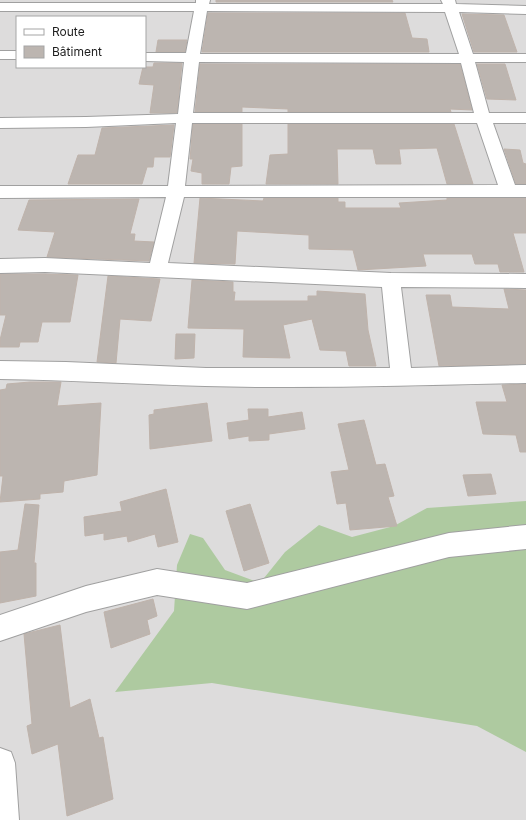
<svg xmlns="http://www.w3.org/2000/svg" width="526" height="820" viewBox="0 0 526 820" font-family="Inter,sans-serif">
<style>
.residential{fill:#dddcdc;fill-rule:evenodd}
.forest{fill:#aecaa0}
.building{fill:#bcb5b0;stroke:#bfb3ab}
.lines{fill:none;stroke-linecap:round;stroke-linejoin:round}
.minor-casing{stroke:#a0a0a0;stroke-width:2}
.minor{fill:#fff;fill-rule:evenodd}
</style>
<rect width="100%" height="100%" fill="#efece7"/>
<!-- residential -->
<path class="residential" d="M0,0H526V820H0ZM17,17H145V67H17Z"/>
<!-- forest -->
<path class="forest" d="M526,501V752L477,726L212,683L115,692L174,611L177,565L190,534L203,538L225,570L260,583L285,552L319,525L352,537L394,526L427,508Z"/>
<!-- building -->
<path class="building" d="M216,0H392L393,2H216Z
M208,13H405L412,38L427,39L429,52H202Z
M462,14L504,15L517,52H474Z
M158,40H187L185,52H156Z
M154,63H182L177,113H150L154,85L139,84L143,67H153Z
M200,64H460L472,110L450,109L451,112H288V109L242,107V112H195Z
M477,64H505L516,100L487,99Z
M193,124H242V166L231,167L229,184H202V173L191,171L193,159H190Z
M288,124H454L473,184H447L437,148L399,149L401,164H376L373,149H337L338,184H266L270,155L288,154Z
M174,125L170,157H154L153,167H147L142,184H68L78,155H95L102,128Z
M504,149L520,150L523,163L526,164V184H516Z
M200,198L263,201L264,198H338V202H345V208H401L399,203L447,200V198H526V233H513L524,272H500L498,264H475L472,254H423L426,266L358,270L353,250L309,249V235L237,231L235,264L194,263Z
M139,199L130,234H135L134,241L154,242L149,261L47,257L55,232L18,230L29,200Z
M0,274H45L78,275L70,322H42L38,342H20L19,347H0V340L6,315H0Z
M108,276L160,279L151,321L120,319L116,363L97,362Z
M192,280L233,282V292H235L234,301H308V296H317V291L365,294L368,330L376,366H349L346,351L320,350L312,319L283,325L290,358L243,357L244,329L188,328Z
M504,289L526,290V364L439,366L426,295H450L452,307L509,309Z
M176,334H195L194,358L175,359Z
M30,382H61L57,406L101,403L97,475L64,481L63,492L40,494V499L0,502L3,476H0V390L6,389L7,384Z
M526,384V452H520L516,435L483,434L476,402H507L502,385Z
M207,403L212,441L150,449L149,415L154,414V410Z
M248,409H268V417L302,412L305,429L269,434V440L249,441V436L229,439L227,423L249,420Z
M364,420L376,465L385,464L394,496L388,497L397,526L350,530L346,503L337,504L331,472L349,470L338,424Z
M491,474L496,494L468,496L463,475Z
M166,489L178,542L158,547L155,534L128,542L127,536L104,540V533L85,536L84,517L122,511L120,502Z
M25,504L39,505L34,563H36V596L0,603V552L18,550Z
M250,504L269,563L244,571L226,511Z
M153,599L157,616L147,620L150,634L111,648L104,612Z
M60,625L70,708L90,699L99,738L103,737L113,799L67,816L58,744L32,754L27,726L32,724L24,634Z"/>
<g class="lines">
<defs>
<path id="minor" d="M196,0H210L209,4H443L441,0H455L456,4L526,6V14L459,12L473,54H526V62H475L489,113H526V123H493L515,185H526V197H184L168,263L391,273L526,274V288L401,287L411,368L526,365V383C419,385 312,389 205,386C137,384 69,380 0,379V361L66,362L206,368H390L382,287L45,272L0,273V259L45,258L150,263L166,197L0,198V186H168L176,123L86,127L0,128V118L86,117L178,114L184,62L145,61V53H186L194,11H0V3H196ZM207,11L445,12L459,54H200ZM199,62L461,63L474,113H193ZM192,123H477L498,185L185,186Z
M0,51H17V59H0Z
M526,525V549L449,557L247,609L157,595L86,612L0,641V615L86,586L157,569L247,583L449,533Z
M0,748L11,752L15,763L19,820H0Z"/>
</defs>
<!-- minor casing -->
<use href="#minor" class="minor-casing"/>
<!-- minor -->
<use href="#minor" class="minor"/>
</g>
<!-- legend -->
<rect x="16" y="16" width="130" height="52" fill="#ffffff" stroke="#a5a5a5"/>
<rect x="24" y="29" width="20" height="6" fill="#ffffff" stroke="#a5a5a5"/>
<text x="52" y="36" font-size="12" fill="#1f1f1f">Route</text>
<rect x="24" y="46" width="20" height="12" fill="#bcb5b0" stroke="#a5a5a5"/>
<text x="52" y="56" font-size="12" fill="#1f1f1f">Bâtiment</text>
</svg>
